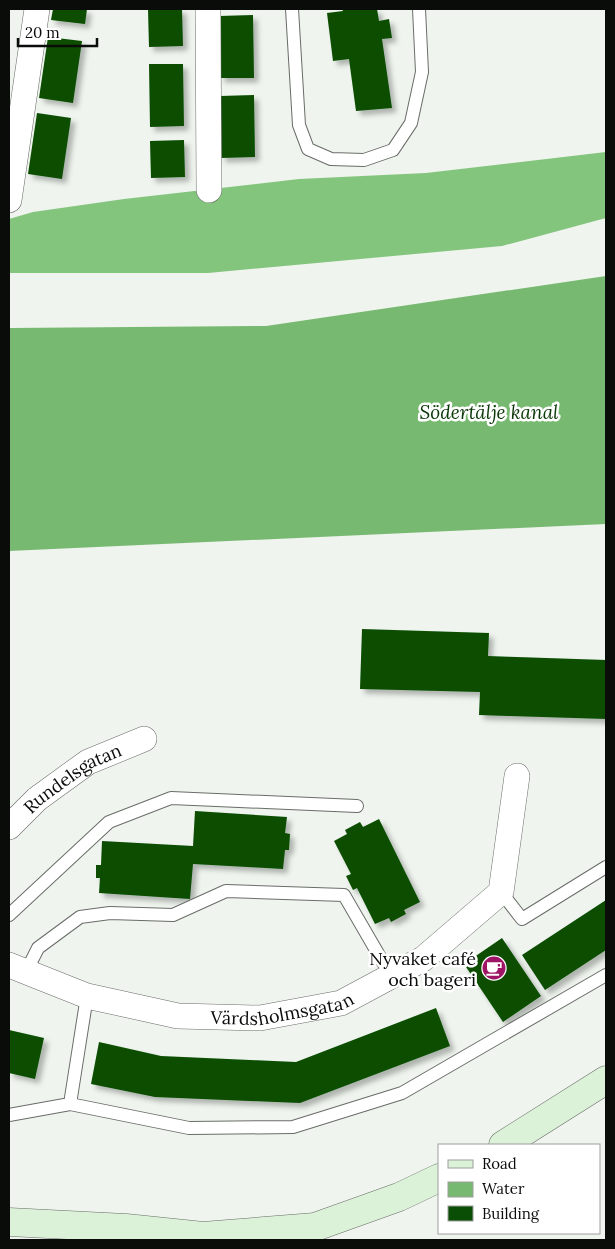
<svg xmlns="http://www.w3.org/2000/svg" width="615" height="1249" viewBox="0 0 615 1249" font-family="Lora,serif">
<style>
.forest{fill:#84c57d}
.water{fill:#78b971}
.building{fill:#094e04;filter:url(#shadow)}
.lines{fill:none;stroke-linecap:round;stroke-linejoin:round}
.service-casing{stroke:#696d68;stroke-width:14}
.minor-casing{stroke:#696d68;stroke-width:26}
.secondary-casing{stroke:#696d68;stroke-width:29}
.service{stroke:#fff;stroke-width:12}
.minor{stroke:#fff;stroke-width:25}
.secondary{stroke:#dbf2d8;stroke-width:28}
.labels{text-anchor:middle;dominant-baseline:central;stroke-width:5;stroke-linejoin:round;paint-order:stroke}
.street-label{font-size:18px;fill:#0a0c0a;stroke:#fff}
.poi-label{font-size:18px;fill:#0a0c0a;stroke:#fff;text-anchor:end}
.water-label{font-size:19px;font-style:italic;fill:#0b3807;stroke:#fff}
</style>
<defs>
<filter id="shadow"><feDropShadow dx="4.5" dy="4.5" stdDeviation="2.5" flood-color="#0004"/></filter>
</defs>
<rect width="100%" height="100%" fill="#eff4ee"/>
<!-- forest -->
<path class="forest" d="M606,152V218L502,246L208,273H9V219L33,212L124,199L299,179L426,173Z"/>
<!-- water -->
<path class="water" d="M606,276V524L9,551V328L266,326Z"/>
<!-- building -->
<path class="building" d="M53,9H87L85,24L51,20Z
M148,9H182L183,46L149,47Z
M342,9H377L379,21L389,19L392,38L382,39L392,108L356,111L349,59L333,61L327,13L343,11Z
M253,15L254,78H220L219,16Z
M48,37L82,41L73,103L39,98Z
M149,64H183L184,126L150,127Z
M254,95L255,157L221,158L220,96Z
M37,113L71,118L62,179L28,174Z
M184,140L185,177L151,178L150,141Z
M362,629L489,633L488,656L606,660V719L479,715L480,692L360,689Z
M195,811L287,817L285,833L290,834L289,850H285L283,869L193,864L190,899L99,893L100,878H96V865H101L102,841L193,846Z
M379,819L420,902L404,910L406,914L391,922L389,918L375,924L357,888L353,890L346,876L351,874L334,841L347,834L345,830L360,822L363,827Z
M606,900V950L545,990L522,955Z
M502,938L541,996L503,1022L464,964Z
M436,1008L450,1046L300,1103L155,1097L91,1084L99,1042L161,1056L296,1062Z
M9,1030L44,1038L35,1079L9,1073Z"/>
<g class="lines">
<defs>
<path id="service" d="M292,9L299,125L308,149L331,159L364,160L393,150L411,123L422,72L419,9
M501,892L522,919L606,867
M9,915L109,822L171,798L357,806
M26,972L38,948L80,917L110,913L173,915L226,891L344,895L391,976
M70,1104L87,996
M9,1115L70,1104L189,1128L293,1127L402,1093L606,975"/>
<g id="minor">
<path d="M208,9L209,190"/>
<path d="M9,200L37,9"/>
<path id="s1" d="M9,827L37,799L88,762L144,739"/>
<path id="s2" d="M9,965L87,996L178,1016L260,1018L341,1003L423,959L501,892L517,776"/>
</g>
<path id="secondary" d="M503,1145L606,1080
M9,1222L126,1228L203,1236L315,1227L399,1197L439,1178"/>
</defs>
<!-- service casing -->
<use href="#service" class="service-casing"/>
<!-- minor casing -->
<use href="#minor" class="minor-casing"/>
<!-- secondary casing -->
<use href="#secondary" class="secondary-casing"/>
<!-- service -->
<use href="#service" class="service"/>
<!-- minor -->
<use href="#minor" class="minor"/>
<!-- secondary -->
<use href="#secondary" class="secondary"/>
</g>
<!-- icons -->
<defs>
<symbol id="cafe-disc" viewBox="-11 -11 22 22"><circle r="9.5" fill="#9d1564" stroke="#fff"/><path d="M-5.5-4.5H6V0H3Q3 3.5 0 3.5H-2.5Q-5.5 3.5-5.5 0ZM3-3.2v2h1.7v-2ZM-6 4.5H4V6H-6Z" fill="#fff"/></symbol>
</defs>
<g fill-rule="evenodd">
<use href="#cafe-disc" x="480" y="954" width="28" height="28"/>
</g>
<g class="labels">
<!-- street labels -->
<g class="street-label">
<text stroke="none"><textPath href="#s1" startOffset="81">Rundelsgatan</textPath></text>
<text stroke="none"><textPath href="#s2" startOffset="282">Värdsholmsgatan</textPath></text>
</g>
<!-- poi labels -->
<g class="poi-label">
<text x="476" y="958">Nyvaket café<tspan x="476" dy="21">och bageri</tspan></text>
</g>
<!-- water labels -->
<g class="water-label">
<text x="489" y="412">Södertälje kanal</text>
</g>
</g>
<!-- border -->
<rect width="615" height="1249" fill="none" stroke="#0a0c0a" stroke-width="20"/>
<!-- legend -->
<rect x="438" y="1144" width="162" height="90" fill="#ffffff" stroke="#9d9e9d"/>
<rect x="448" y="1160" width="25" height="8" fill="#dbf2d8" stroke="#9d9e9d"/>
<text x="482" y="1169" font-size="15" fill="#0a0c0a">Road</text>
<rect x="448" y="1182" width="25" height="15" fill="#78b971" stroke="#9d9e9d"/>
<text x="482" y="1194" font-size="15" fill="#0a0c0a">Water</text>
<rect x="448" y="1206" width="25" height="15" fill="#094e04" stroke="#9d9e9d"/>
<text x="482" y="1219" font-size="15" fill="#0a0c0a">Building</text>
<!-- scale -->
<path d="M18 38v8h79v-8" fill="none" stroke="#0a0c0a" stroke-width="2.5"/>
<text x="25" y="38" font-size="15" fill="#0a0c0a" stroke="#ffffff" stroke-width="4" paint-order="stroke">20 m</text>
</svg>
